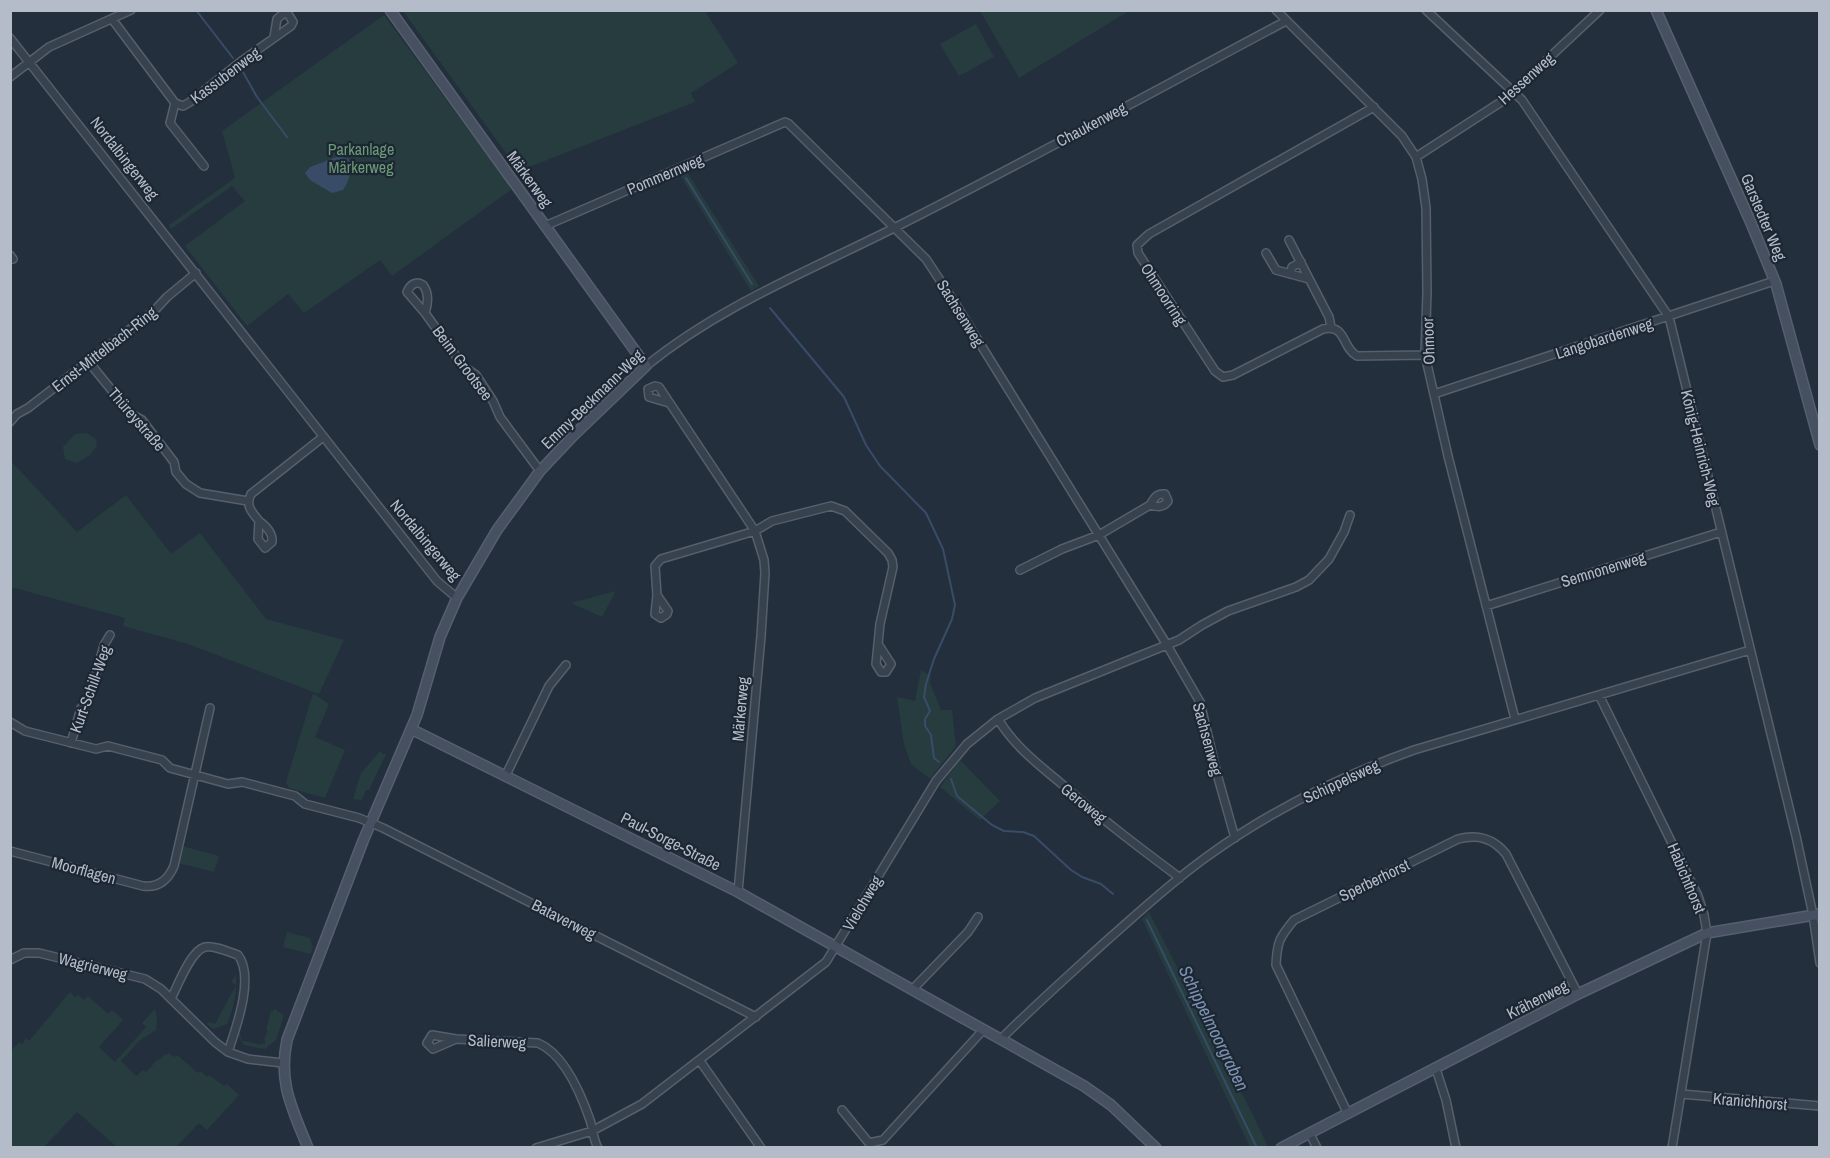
<svg xmlns="http://www.w3.org/2000/svg" width="1830" height="1158" viewBox="0 0 1830 1158" font-family="'Archivo Narrow',sans-serif">
<style>
.green{fill:#263c3f}
.water{fill:#394c67}
.lines{fill:none;stroke-linecap:round;stroke-linejoin:round}
.stream{stroke:#394c67;stroke-width:2}
.street-casing{stroke:#565f6c;stroke-width:10}
.secondary-casing{stroke:#565f6c;stroke-width:12}
.street{stroke:#38414e;stroke-width:7}
.secondary{stroke:#465061;stroke-width:9}
.labels{text-anchor:middle;dominant-baseline:central;stroke-width:4.5;stroke-linejoin:round;paint-order:stroke}
.street-label{font-size:16px;fill:#b4bcc9;stroke:#1d2633}
.park-label{font-size:16px;fill:#6b9a76;stroke:#1d2633}
.water-label{font-size:18px;font-style:italic;fill:#7c92b1;stroke:#1d2633}
</style>
<rect width="100%" height="100%" fill="#242f3e"/>
<!-- green -->
<path class="green" d="M403,11H705L738,63L691,93L695,102L519,171Z
M980,11H1129L1019,78Z
M384,15L512,189L392,276L380,260L304,313L288,294L247,326L185,246L245,201L232,186L171,229L169,225L235,178L222,131Z
M976,24L994,57L959,76L940,44Z
M687,172L759,286L751,291L680,175Z
M86,433L95,438L97,446L90,455L77,463L65,459L63,447L75,434Z
M11,461L77,532L126,495L171,554L200,533L266,619L344,640L319,694L188,644L123,626L125,618L11,587Z
M616,591L602,617L571,603Z
M921,670L931,676L930,683L941,710H952L956,746L930,779L911,764L904,744L897,697L915,701Z
M313,693L329,704L315,737L345,750L325,798L289,788L286,782Z
M380,751L383,754H386L369,790H366L362,800L353,799L361,773Z
M960,760L1000,801L980,820L940,787Z
M182,846L219,856L214,872L178,863Z
M1149,912L1252,1113L1268,1147H1250L1142,919Z
M287,932L310,938L313,948L310,954L283,947Z
M236,974C237,993 234,1007 227,1024L213,1029L207,1024L209,1022L215,1024L236,985L231,982Z
M70,992L75,997L78,995L84,1000L88,996L108,1014L112,1010L123,1020L99,1047L115,1062L146,1027L142,1023L155,1009L157,1021L156,1030L139,1041L121,1061L136,1076L143,1070L146,1072L158,1059L159,1060L165,1054L167,1055L169,1053L174,1057L177,1055L198,1073L201,1071L207,1077L209,1075L224,1086L227,1084L239,1095L207,1130L199,1123L176,1147H117L77,1112L44,1147H11V1051L19,1042L22,1044L26,1038L29,1041Z
M274,1009L284,1015L276,1040L265,1049L244,1045L238,1036L239,1032L242,1041C251,1040 256,1047 265,1043V1040L264,1039L268,1031L266,1030L271,1011L273,1012Z"/>
<!-- water -->
<path class="water" d="M339,156L349,159C351,172 350,180 343,190L332,193L310,180L305,173L310,167Z"/>
<g class="lines">
<!-- stream -->
<path class="stream" d="M196,10L233,58
M243,72L257,97L287,137
M686,178L752,284
M770,308L844,397L866,445L880,466L926,513L943,549L955,605L952,619L934,659L926,684L924,697L930,711L925,719V726L931,735L934,758L939,762
M951,779L957,796L992,825L1004,831L1023,832L1034,836L1071,870L1082,877L1101,884L1113,894
M1147,920L1257,1148"/>
<defs>
<path id="street" d="M1276,10L1402,136L1416,157L1422,179L1426,208L1427,292L1425,355L1448,456L1515,719
M1426,10L1522,100L1669,317L1796,836L1813,915L1820,963
M112,19L175,103L183,106L190,102L243,60L291,26L293,22L288,14L284,13L277,19L274,37
M10,38L437,581L457,598
M10,77L49,47L131,10
M175,103L170,123L204,166
M1374,107L1149,234L1137,245L1138,253L1215,371L1223,377L1233,375L1323,329C1347,324 1341,347 1357,356L1425,355
M1416,157L1504,100L1600,10
M545,226L785,122L789,124L926,259L953,300L1167,645L1200,702L1217,774L1235,838
M1289,240L1329,317L1331,327
M1266,253L1276,270L1309,279
M10,255L13,259
M1290,274L1292,267L1301,262
M425,313C428,304 429,293 423,285C416,280 410,285 407,292L425,313L464,367L476,375L493,401L500,417L540,471
M88,361L131,414L142,420L174,462L176,472L186,484L200,493L248,501
M646,366C721,305 811,270 896,227C1027,161 1156,90 1286,21
M1434,394L1774,281
M669,403L649,397L648,389L655,386L659,387L755,531L764,560L765,573L761,636L738,892
M10,422L17,414L28,408L155,310L167,297L196,273
M259,521C252,512 245,506 251,494L323,437
M259,521C266,526 273,533 272,542L265,548L258,539Z
M1020,570L1062,549L1099,535L1150,505C1158,507 1163,508 1168,501L1165,494C1156,493 1154,499 1150,505
M657,595L668,611L667,614L661,618L655,614L657,595L655,566L661,559L755,531L772,521L831,506L845,511L888,553L892,560L893,567L880,624L878,644L891,664L886,672H881L876,664L878,644
M1486,606L1721,532
M1599,695L1698,896L1704,915L1707,933L1672,1148
M998,719C1014,746 1039,765 1063,785C1100,818 1140,848 1180,878
M10,722L25,731L96,749L108,746L162,760L170,768L228,784L242,782L295,796L305,804L359,818L383,828L756,1017
M71,743L81,708L89,698L104,645L110,635
M506,775L549,686L566,665
M10,851L143,886C158,888 168,880 174,866L210,708
M10,960L24,953H39L145,979L161,989L215,1042L228,1052L248,1059L283,1063
M913,989L968,932L978,917
M171,999C177,987 191,950 205,947C214,945 229,952 238,955C255,977 236,1028 228,1052
M456,1039L433,1049L427,1043L432,1035L456,1039L538,1043C564,1054 581,1094 590,1120C593,1129 593,1139 598,1148
M1001,1039C1034,1006 1069,975 1104,943C1137,914 1169,884 1205,858C1268,812 1341,776 1414,750L1750,650
M700,1061L761,1148
M1436,1069L1446,1100L1456,1148
M1681,1094L1820,1106
M842,1110L869,1143L883,1140L984,1029
M1348,1114L1276,965C1277,942 1279,938 1294,920L1458,839C1478,834 1493,838 1506,854L1578,994
M1310,1134L1317,1148
M536,1148L592,1131L642,1104L826,962L936,781L967,744L998,719L1035,698L1179,640L1202,625L1228,611L1296,587L1309,580L1329,559L1344,532L1350,515"/>
<path id="secondary" d="M1656,10L1751,223L1776,284L1820,445
M411,729L738,892L1084,1086L1111,1105L1156,1148
M308,1148C292,1108 278,1083 287,1040L363,841L417,715L440,637L457,598L497,530L540,471L574,435L646,366L390,10
M1281,1148L1578,994L1707,933L1820,914"/>
</defs>
<!-- street casing -->
<use href="#street" class="street-casing"/>
<!-- secondary casing -->
<use href="#secondary" class="secondary-casing"/>
<!-- street -->
<use href="#street" class="street"/>
<!-- secondary -->
<use href="#secondary" class="secondary"/>
</g>
<g class="labels">
<!-- street labels -->
<g class="street-label">
<text transform="translate(225 75) rotate(-37)">Kassubenweg</text>
<text transform="translate(1526 78) rotate(-42)">Hessenweg</text>
<text transform="translate(1091 124) rotate(-28)">Chaukenweg</text>
<text transform="translate(125 158) rotate(52)">Nordalbingerweg</text>
<text transform="translate(665 174) rotate(-23)">Pommernweg</text>
<text transform="translate(530 179) rotate(54)">Märkerweg</text>
<text transform="translate(1764 217) rotate(67)">Garstedter Weg</text>
<text transform="translate(1164 294) rotate(57)">Ohmoorring</text>
<text transform="translate(961 313) rotate(58)">Sachsenweg</text>
<text transform="translate(1604 338) rotate(-18)">Langobardenweg</text>
<text transform="translate(1428 341) rotate(-92)">Ohmoor</text>
<text transform="translate(104 349) rotate(-38)">Ernst-Mittelbach-Ring</text>
<text transform="translate(463 363) rotate(53)">Beim Grootsee</text>
<text transform="translate(592 399) rotate(-44)">Emmy-Beckmann-Weg</text>
<text transform="translate(137 419) rotate(49)">Thüreystraße</text>
<text transform="translate(1701 448) rotate(76)">König-Heinrich-Weg</text>
<text transform="translate(426 540) rotate(50)">Nordalbingerweg</text>
<text transform="translate(1603 569) rotate(-17)">Semnonenweg</text>
<text transform="translate(90 689) rotate(-70)">Kurt-Schill-Weg</text>
<text transform="translate(740 709) rotate(-85)">Märkerweg</text>
<text transform="translate(1208 739) rotate(75)">Sachsenweg</text>
<text transform="translate(1341 781) rotate(-25)">Schippelsweg</text>
<text transform="translate(1084 803) rotate(39)">Geroweg</text>
<text transform="translate(671 841) rotate(27)">Paul-Sorge-Straße</text>
<text transform="translate(84 870) rotate(15)">Moorflagen</text>
<text transform="translate(1687 878) rotate(67)">Habichthorst</text>
<text transform="translate(1374 880) rotate(-26)">Sperberhorst</text>
<text transform="translate(862 903) rotate(-59)">Vielohweg</text>
<text transform="translate(564 919) rotate(27)">Bataverweg</text>
<text transform="translate(93 966) rotate(14)">Wagrierweg</text>
<text transform="translate(1537 999) rotate(-27)">Krähenweg</text>
<text transform="translate(497 1041) rotate(3)">Salierweg</text>
<text transform="translate(1750 1101) rotate(5)">Kranichhorst</text>
</g>
<!-- park labels -->
<g class="park-label">
<text x="361" y="149">Parkanlage<tspan x="361" dy="18">Märkerweg</tspan></text>
</g>
<!-- water labels -->
<g class="water-label">
<text transform="translate(1214 1028) rotate(64)">Schippelmoorgraben</text>
</g>
</g>
<!-- border -->
<rect width="1830" height="1158" fill="none" stroke="#b4bcc9" stroke-width="24"/>
</svg>
